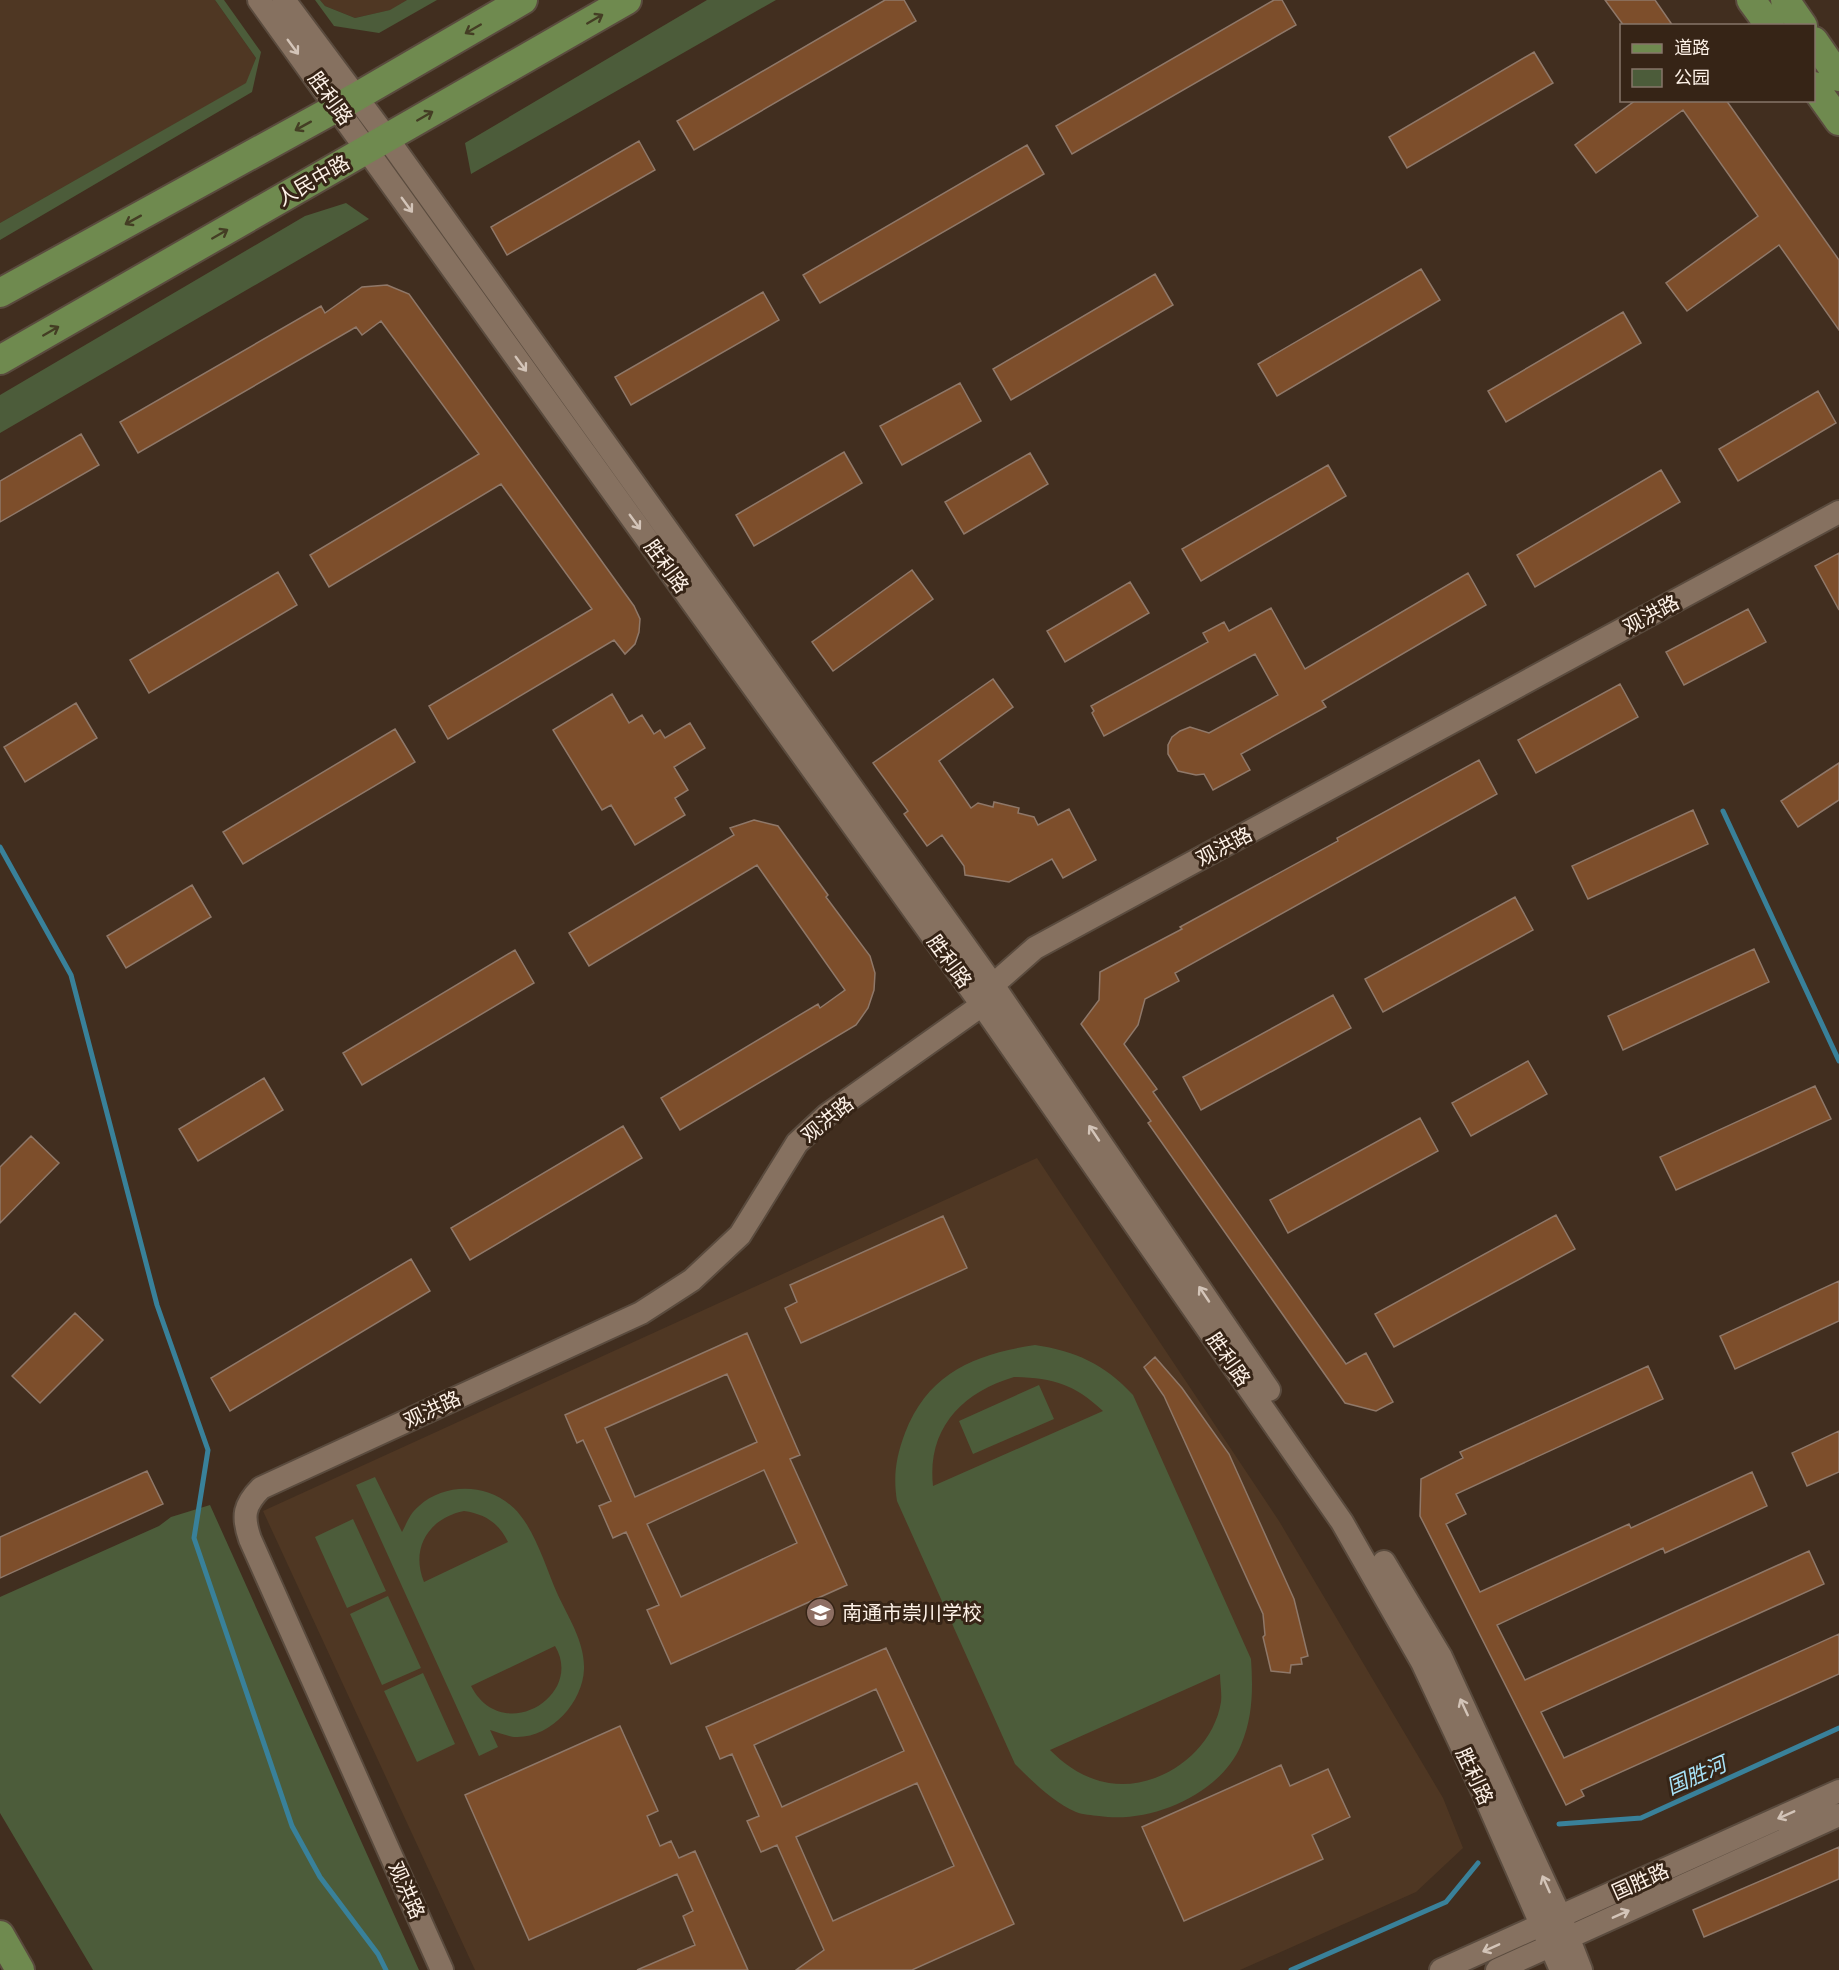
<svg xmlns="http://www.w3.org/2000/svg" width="1839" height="1970" viewBox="0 0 1839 1970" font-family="Quicksand,'Noto Sans SC',sans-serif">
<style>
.built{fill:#4f3723}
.green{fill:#4c5c3a;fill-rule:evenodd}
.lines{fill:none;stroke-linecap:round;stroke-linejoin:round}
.stream{stroke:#39819a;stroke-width:5}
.building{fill:#7d4e2b;stroke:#8f7869;stroke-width:1.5;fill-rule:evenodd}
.minor-casing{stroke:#5a4b3e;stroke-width:26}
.major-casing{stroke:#5a4b3e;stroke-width:32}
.minor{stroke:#867160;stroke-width:22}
.major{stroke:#6f8a4f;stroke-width:28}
.oneway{stroke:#443e24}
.oneway2{stroke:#d3c4b8}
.labels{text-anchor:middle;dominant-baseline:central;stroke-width:6;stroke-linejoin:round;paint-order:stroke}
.street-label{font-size:20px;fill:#fdf1e7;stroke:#362416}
.poi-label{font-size:20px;fill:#fdf1e7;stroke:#362416;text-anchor:start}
.water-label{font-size:21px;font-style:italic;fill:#a7e2f8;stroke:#362416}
</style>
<rect width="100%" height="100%" fill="#412e1f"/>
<!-- built -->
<path class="built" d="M0,0H215L256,58L247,83L0,223Z
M320,0H407L391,10L355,18L325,6Z
M1037,1158L1279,1521L1443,1798L1463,1848L1416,1892L1240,1970H475L263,1511Z"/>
<!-- green -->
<path class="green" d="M215,0H224L261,52L252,92L0,240V223L246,83L256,58Z
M315,0H320L325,6L355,18L390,10L407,0H437L379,33L334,26Z
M707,0H776L471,174L465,143Z
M346,203L369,219L0,433V395L305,216Z
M1035,1345C1075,1351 1105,1364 1133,1395L1251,1659C1253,1688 1253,1717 1241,1745C1220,1795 1150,1824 1099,1816C1092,1815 1083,1815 1076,1812C1053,1802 1033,1782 1015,1764L897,1501C893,1476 896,1457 905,1433C928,1373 975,1354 1035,1345ZM1014,1377C1053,1378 1074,1384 1103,1411L933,1486C927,1429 961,1393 1014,1377ZM1220,1674C1220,1683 1222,1693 1221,1702C1213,1752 1159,1791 1109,1783C1085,1779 1066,1766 1050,1750Z
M1039,1385L1054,1419L973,1454L959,1421Z
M375,1477L402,1532C407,1523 410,1513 419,1506C448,1480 496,1484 520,1515C536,1534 547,1570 557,1593C568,1617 585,1642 584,1669C583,1702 551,1738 516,1737C508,1737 498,1732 490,1730L498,1747L479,1756L356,1485ZM464,1511C485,1514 499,1523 508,1542L424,1582C410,1548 429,1518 464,1511ZM555,1646C585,1696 502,1746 471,1686Z
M210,1505L419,1970H93L0,1813V1597L159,1526L171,1517Z
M353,1519L386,1591L347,1608L315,1537Z
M388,1596L421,1668L382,1685L350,1614Z
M423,1673L455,1744L417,1762L384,1691Z"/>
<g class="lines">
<!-- stream -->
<path class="stream" d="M1723,811L1839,1061
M0,847L71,975L157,1305L208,1450L194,1538L292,1826L320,1877L378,1954L386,1970
M1559,1824L1641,1818L1839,1728
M1291,1970L1446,1902L1478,1863"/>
</g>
<!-- building -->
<path class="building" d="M885,0H904L916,21L694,150L677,121Z
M1274,0H1282L1296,25L1072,154L1056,126Z
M1605,0H1655L1673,26H1624Z
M1534,52L1553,83L1407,168L1389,137Z
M1636,100H1726L1839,260V330L1779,245L1687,311L1666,283L1758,216L1683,110L1596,173L1575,145Z
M639,141L655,170L507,255L491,227Z
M1027,145L1044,174L820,303L803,275Z
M1421,269L1440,300L1277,396L1258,364Z
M1155,274L1173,305L1011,400L993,369Z
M387,285L409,294L634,606L640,619L639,632L635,644L625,654L614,640L448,739L429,706L592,609L501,484L329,587L310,555L479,454L381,321L362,335L356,327L138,453L120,422L321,306L325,313L362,287Z
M763,292L779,320L631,405L615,377Z
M1623,312L1641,343L1506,422L1488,391Z
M960,383L981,421L902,465L880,426Z
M1818,391L1836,423L1738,481L1719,449Z
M81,434L99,465L0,522V481Z
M844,452L862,483L754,546L736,515Z
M1030,453L1048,484L964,534L945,502Z
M1328,465L1346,496L1201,581L1182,549Z
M1661,470L1680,502L1535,587L1517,555Z
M1839,553V610L1815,566Z
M912,570L933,599L833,671L812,642Z
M278,572L297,605L149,693L130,660Z
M1468,573L1486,605L1322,701L1326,707L1241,754L1250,770L1213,790L1204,774L1196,775L1178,771L1168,754V745L1172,737L1180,731L1190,727L1209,733L1278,695L1255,654L1104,736L1092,713L1094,711L1091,706L1208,642L1203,633L1224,622L1229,631L1271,608L1305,669Z
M1130,582L1149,613L1065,662L1047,631Z
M1748,609L1766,642L1684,685L1666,652Z
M993,679L1013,707L939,761L971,808L978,803L993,807L994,802L1019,808L1018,813L1034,817L1038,825L1069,809L1096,860L1063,878L1052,859L1009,882L965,875L964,866L942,835L927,846L904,814L908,811L873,763Z
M1620,684L1638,717L1536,773L1518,740Z
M612,694L629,723L642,715L654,734L660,730L665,738L690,723L705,748L674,767L688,790L675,798L685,815L635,845L611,805L602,810L553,730Z
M76,703L97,738L25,782L4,747Z
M395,729L415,762L243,864L223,832Z
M1479,760L1497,794L1175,973L1179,981L1145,999L1138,1025L1124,1044L1157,1089L1153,1092L1346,1364L1366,1353L1393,1402L1376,1411L1345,1403L1148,1123L1151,1121L1081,1024L1099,1000L1100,972L1182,929L1180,927L1338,841L1337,838Z
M1839,763V800L1798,827L1781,801Z
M1693,810L1708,844L1588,899L1572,866Z
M754,820L778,826L828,895L826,897L870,956L875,973L874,990L868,1008L856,1025L680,1130L661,1098L818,1004L820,1008L845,990L757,865L589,966L569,933L734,835L730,828Z
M192,885L211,917L126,968L107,936Z
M1515,897L1533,930L1383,1012L1365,979Z
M1754,949L1769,982L1623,1050L1608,1016Z
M515,950L534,983L362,1085L343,1053Z
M1333,995L1351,1028L1201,1110L1183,1077Z
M1528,1061L1547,1094L1471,1136L1452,1103Z
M264,1078L283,1110L198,1161L179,1129Z
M1815,1086L1831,1119L1676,1190L1660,1157Z
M1420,1118L1438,1151L1288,1233L1270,1200Z
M623,1126L642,1158L470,1260L451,1228Z
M31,1136L59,1163L0,1223V1167Z
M1556,1215L1575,1249L1394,1347L1375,1314Z
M943,1216L967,1268L801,1343L785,1308L797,1302L790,1285Z
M411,1259L430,1291L230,1411L211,1378Z
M1839,1281V1321L1735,1369L1720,1336Z
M75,1313L103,1340L40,1403L12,1376Z
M747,1333L800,1455L790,1459L847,1585L671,1664L647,1610L659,1605L626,1532L613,1538L599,1506L611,1501L583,1440L577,1443L565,1415ZM727,1374L757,1442L635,1497L605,1428ZM764,1470L797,1543L681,1597L647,1524Z
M1155,1357L1182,1388L1229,1454L1294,1599L1308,1656L1301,1658L1302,1664L1291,1665L1290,1673L1271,1671L1263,1637L1265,1635L1263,1614L1164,1396L1144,1367Z
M1648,1366L1663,1399L1456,1494L1466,1514L1446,1524L1480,1592L1629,1524L1631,1528L1752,1472L1767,1506L1665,1553L1663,1548L1497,1625L1525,1680L1809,1551L1824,1584L1541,1712L1564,1758L1839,1634V1674L1581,1790L1584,1796L1566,1805L1420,1516L1421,1479L1463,1458L1460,1452Z
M1839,1431V1472L1807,1486L1792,1453Z
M147,1471L163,1504L0,1578V1537Z
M886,1648L1014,1924L912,1970H796L824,1950L777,1845L761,1852L747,1821L759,1816L732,1754L720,1759L706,1727ZM876,1689L904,1751L782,1807L754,1745ZM917,1783L954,1866L833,1921L796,1837Z
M620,1726L658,1811L647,1816L660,1846L671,1841L679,1858L695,1851L748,1970H637L695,1945L683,1916L693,1911L677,1874L529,1940L465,1795Z
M1281,1765L1290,1786L1328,1769L1350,1817L1312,1835L1323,1859L1184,1921L1142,1827Z
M1839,1847V1879L1704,1937L1693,1910Z"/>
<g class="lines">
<defs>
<path id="minor" d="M259,0L982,1005L1342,1522L1422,1662L1483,1792L1561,1970
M284,0L387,138L993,985L1269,1390
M1384,1562L1441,1657L1560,1916L1581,1970
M442,1970L250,1539C242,1516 244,1505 261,1488L641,1313L692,1280L740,1235L797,1143L827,1115L982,1005L993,985L1035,948L1839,512
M1441,1970L1839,1791
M1497,1970L1839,1815"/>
<path id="major" d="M1751,0L1770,26
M1785,0L1803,26
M1814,41L1839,77
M1814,86L1839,121
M0,293L356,97L523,0
M0,360L627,0
M0,1935L20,1970"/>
</defs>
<!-- minor casing -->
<use href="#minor" class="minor-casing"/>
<!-- major casing -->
<use href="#major" class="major-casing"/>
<!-- minor -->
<use href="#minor" class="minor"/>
<!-- major -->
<use href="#major" class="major"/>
</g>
<!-- one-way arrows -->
<defs><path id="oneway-shaft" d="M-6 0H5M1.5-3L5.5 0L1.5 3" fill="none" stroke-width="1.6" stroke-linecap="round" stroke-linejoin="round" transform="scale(1.5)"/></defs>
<g class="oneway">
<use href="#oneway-shaft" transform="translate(595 19) rotate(-30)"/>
<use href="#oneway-shaft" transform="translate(473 29) rotate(150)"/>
<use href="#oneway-shaft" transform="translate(425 116) rotate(-30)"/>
<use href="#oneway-shaft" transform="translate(303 126) rotate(151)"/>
<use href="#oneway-shaft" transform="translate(133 220) rotate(151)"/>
<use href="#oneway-shaft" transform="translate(220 234) rotate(-30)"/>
<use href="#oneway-shaft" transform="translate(51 331) rotate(-30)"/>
</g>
<g class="oneway2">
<use href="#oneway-shaft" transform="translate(293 47) rotate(54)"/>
<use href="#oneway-shaft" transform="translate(407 205) rotate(54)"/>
<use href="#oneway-shaft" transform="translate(521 364) rotate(54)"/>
<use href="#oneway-shaft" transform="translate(635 522) rotate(54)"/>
<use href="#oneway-shaft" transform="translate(1094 1133) rotate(-124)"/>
<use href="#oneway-shaft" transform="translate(1204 1294) rotate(-124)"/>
<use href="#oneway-shaft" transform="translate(1464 1707) rotate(-115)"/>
<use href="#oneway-shaft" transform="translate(1786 1815) rotate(156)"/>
<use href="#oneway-shaft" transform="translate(1546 1884) rotate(-114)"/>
<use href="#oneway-shaft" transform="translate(1621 1914) rotate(-24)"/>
<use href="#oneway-shaft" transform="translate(1491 1948) rotate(156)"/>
</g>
<!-- icons -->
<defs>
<symbol id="school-disc" viewBox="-11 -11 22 22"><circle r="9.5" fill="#8d6e63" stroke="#362416"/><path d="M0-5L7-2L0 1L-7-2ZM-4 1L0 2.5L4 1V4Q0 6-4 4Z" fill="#fff"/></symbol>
</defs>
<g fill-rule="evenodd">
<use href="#school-disc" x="804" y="1596" width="33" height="33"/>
</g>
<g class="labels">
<!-- street labels -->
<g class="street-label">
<text transform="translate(331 98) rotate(54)">胜利路</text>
<text transform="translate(313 180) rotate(-30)">人民中路</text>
<text transform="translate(667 566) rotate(54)">胜利路</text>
<text transform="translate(1651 614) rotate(-28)">观洪路</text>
<text transform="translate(1224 846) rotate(-28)">观洪路</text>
<text transform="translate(950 961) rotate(54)">胜利路</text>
<text transform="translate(827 1119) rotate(-39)">观洪路</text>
<text transform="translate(1229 1359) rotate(55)">胜利路</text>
<text transform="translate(432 1409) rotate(-25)">观洪路</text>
<text transform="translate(1475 1776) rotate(65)">胜利路</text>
<text transform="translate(1640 1881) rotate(-24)">国胜路</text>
<text transform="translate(407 1890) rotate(66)">观洪路</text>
</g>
<!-- poi labels -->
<g class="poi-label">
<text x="842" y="1612">南通市崇川学校</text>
</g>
<!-- water labels -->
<g class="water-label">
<text transform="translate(1696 1775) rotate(-24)">国胜河</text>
</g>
</g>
<!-- legend -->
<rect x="1620" y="24" width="195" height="78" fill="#362416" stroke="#86766a" stroke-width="1.5"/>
<rect x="1632" y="44" width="30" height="9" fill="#6f8a4f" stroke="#86766a" stroke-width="1.5"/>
<text x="1674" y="54" font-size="18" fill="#fdf1e7">道路</text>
<rect x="1632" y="69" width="30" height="18" fill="#4c5c3a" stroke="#86766a" stroke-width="1.5"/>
<text x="1674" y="84" font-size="18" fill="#fdf1e7">公园</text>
</svg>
